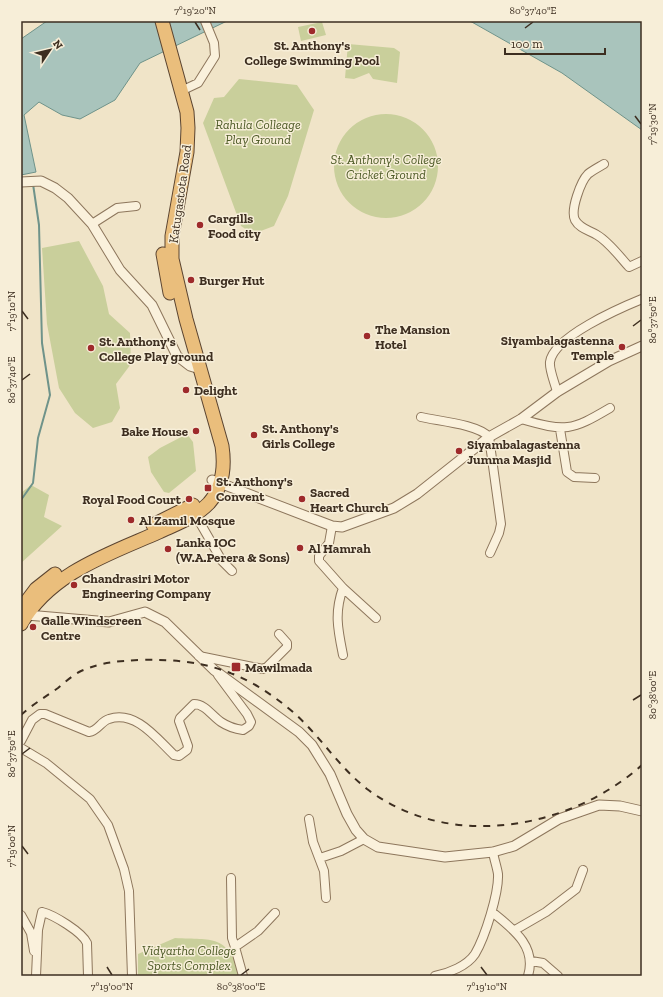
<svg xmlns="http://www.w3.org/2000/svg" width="663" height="997" viewBox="0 0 663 997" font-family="'Zilla Slab',serif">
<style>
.green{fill:#c9cf9b}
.water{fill:#a9c4bc;stroke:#6f938a}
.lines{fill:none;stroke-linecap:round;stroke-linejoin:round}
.stream{stroke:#6f938a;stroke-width:2}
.minor-casing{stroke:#8d765c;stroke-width:10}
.tertiary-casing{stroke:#8d765c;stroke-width:11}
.trunk-casing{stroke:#5b4430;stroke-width:15}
.minor{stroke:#faf1dc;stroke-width:8}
.tertiary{stroke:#faf1dc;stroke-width:9}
.trunk{stroke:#eabe7c;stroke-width:13}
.rail{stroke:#3d2e20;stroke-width:2;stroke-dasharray:7 7;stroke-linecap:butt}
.ticks{fill:none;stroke:#3d2e20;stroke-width:1.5}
.poi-dot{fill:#9e2a2b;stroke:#f7eed8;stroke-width:1.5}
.labels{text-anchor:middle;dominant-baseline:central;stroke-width:3;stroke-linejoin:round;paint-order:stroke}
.poi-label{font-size:13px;font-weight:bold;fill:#3d2e20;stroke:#f7eed8;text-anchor:start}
.park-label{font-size:13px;font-style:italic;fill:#4d5a26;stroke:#f7eed8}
.street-label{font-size:13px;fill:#3d2e20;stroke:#f7eed8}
.neatline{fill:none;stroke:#3d2e20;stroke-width:1.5}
.ticks-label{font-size:10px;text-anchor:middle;fill:#3d2e20}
</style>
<rect width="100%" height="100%" fill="#f0e4c8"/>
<!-- green -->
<path class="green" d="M322,22L326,35L301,41L298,27Z
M348,44L394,48L400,52L397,83L373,79L369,73L354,79L345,78Z
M239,79L297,85L314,110L288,196L274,226L253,234L241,226L203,123L214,98L224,97Z
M334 166a52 52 0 1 1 104 0a52 52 0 1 1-104 0Z
M79,241L103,286L109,314L130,333L131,364L116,384L120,408L112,422L93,428L75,413L59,388L47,324L42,248Z
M187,434L193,442L196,471L169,493L164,492L151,472L148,457L160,448Z
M31,485L49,495L44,517L62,526L21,563V493Z
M175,938C213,940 227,934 241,976H138V954Z"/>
<!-- water -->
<path class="water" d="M47,21H227L140,63L115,100L80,119L62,115L39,102L24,115L36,172L21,175V39Z
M470,21H642V130L562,73Z"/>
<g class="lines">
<!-- stream -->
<path class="stream" d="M21,500L33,483L38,438L50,395L42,343L39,225L33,184"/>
<defs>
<path id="minor" d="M181,91L198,83L215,56L214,43L205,21
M604,164C599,167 593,170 588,174C581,181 570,210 575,220C580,229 589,230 597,235C609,242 620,257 629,267L642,261
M92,224L117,208L136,206
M557,392C555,383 549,370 550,362C553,337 620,308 642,299
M421,417C437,421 478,424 489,437L501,524L499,533L490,553
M521,419C566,432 571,431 610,408
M560,429L567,472L574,477L595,478
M195,514L222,561L232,571
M332,526L329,543L319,556V561L343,588L376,618
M343,655C338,630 334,613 343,588
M199,656L263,669L267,667L287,647V643L279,634
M21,741L32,720L40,714H45L89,732C98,731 101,721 109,719C136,710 157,739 174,755L179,756L187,750L188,746L179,721L180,718L194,704C205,704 212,716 221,722C227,726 235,729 243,730L249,726L251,722L247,714L218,675
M21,748L46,763L90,799L108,825L124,869L129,891L132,976
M309,819L313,842L324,871L326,898
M320,858L341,851L364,839
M231,878L232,938L235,947
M492,912C513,929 537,946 528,976
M21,915L31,933L34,951
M515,930L546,912L576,889L583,870
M531,961L543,963L558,976
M36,976L38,930L42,912C54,915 82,932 87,943L88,976
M243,976L235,947L258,931L275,913
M435,976C449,973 467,966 475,954C485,937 499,893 498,874C497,867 494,859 493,852"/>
<path id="tertiary" d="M21,182L41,181L55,188L68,198L92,224L120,270L152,305L177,356L190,366L200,369
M212,480L332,526L342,527L394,508L417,494L489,437L521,419L557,392L609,361L642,346
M21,612L27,615L109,622L145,612L165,622L214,670L299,732L312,745L330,774L347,814L356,830L364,839L378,847L445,857L493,852L514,846L559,819L599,805L620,806L642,811"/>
<path id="trunk" d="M163,254L170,293
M153,525L193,505
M24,605L36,589L55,574
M21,624C50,573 109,554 159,532C176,524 196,517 209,503C223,487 225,466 222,446L186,319L172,259V236L187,152L188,128L187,112L162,21"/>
</defs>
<!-- minor casing -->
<use href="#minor" class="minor-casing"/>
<!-- tertiary casing -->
<use href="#tertiary" class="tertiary-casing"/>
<!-- trunk casing -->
<use href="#trunk" class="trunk-casing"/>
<!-- minor -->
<use href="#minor" class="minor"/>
<!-- tertiary -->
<use href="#tertiary" class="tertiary"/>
<!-- trunk -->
<use href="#trunk" class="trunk"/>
<!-- rail -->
<path class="rail" d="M21,715C32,705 45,697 58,688C65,682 73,675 81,671C102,662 118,661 140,660C202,658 245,671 293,712C320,736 339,767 367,789C449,851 569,830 642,765"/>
</g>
<!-- ticks -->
<path class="ticks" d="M195,22L200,30M525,28L533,22M635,116L641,124M22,311L28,319M633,326L641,320M22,380L30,374M633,700L641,695M22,754L30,748M22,846L28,854M107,967L112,975M481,967L487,975M241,975L249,969"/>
<!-- markers -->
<g class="poi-dot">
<circle cx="312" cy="31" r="4"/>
<circle cx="200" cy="225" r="4"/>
<circle cx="191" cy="280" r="4"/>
<circle cx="367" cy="336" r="4"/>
<circle cx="622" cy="347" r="4"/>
<circle cx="91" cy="348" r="4"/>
<circle cx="186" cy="390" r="4"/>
<circle cx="196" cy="431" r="4"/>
<circle cx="254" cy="435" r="4"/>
<circle cx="459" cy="451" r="4"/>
<rect x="204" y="484" width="8" height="8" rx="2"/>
<circle cx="189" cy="499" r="4"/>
<circle cx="302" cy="499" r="4"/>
<circle cx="131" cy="520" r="4"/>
<circle cx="300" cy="548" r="4"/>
<circle cx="168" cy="549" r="4"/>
<circle cx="74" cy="585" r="4"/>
<circle cx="33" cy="627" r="4"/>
<rect x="231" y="662" width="10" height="10" rx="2"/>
</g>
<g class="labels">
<!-- poi labels -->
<g class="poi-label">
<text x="312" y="45" text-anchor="middle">St. Anthony's<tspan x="312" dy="15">College Swimming Pool</tspan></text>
<text x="208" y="218">Cargills<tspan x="208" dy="15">Food city</tspan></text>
<text x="199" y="280">Burger Hut</text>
<text x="375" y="329">The Mansion<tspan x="375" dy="15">Hotel</tspan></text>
<text x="614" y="340" text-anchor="end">Siyambalagastenna<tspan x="614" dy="15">Temple</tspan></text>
<text x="99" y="341">St. Anthony's<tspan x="99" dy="15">College Play ground</tspan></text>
<text x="194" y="390">Delight</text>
<text x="262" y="428">St. Anthony's<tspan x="262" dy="15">Girls College</tspan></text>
<text x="188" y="431" text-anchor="end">Bake House</text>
<text x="467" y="444">Siyambalagastenna<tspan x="467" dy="15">Jumma Masjid</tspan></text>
<text x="216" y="481">St. Anthony's<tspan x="216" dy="15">Convent</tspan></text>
<text x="310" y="492">Sacred<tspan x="310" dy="15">Heart Church</tspan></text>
<text x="181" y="499" text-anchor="end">Royal Food Court</text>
<text x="139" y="520">Al Zamil Mosque</text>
<text x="176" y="542">Lanka IOC<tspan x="176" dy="15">(W.A.Perera &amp; Sons)</tspan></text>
<text x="308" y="548">Al Hamrah</text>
<text x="82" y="578">Chandrasiri Motor<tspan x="82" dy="15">Engineering Company</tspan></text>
<text x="41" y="620">Galle Windscreen<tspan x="41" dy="15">Centre</tspan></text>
<text x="245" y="667">Mawilmada</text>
</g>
<!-- park labels -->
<g class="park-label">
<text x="258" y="124">Rahula Colleage<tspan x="258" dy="15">Play Ground</tspan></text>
<text x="386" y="159">St. Anthony's College<tspan x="386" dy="15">Cricket Ground</tspan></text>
<text x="189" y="950">Vidyartha College<tspan x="189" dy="15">Sports Complex</tspan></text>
</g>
<!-- street labels -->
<g class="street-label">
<text transform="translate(180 194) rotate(-82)">Katugastota Road</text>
</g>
</g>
<!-- border -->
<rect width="663" height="997" fill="none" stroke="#f7eed8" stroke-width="44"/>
<!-- north arrow -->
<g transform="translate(50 50) rotate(55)" stroke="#f7eed8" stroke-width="3" paint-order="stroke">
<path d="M0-3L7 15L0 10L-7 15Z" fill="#3d2e20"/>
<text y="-6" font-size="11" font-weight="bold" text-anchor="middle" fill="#3d2e20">N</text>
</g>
<!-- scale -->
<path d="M505 48v6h100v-6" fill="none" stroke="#3d2e20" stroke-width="2"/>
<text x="511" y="48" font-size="12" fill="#3d2e20" stroke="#f7eed8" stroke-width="3" paint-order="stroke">100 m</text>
<rect x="22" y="22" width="619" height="953" class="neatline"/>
<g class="ticks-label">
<text x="195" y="14">7°19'20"N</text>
<text x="533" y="14">80°37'40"E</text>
<text transform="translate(652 124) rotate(-90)" y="4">7°19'30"N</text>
<text transform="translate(11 311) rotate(-90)" y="4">7°19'10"N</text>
<text transform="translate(652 320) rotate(-90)" y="4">80°37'50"E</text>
<text transform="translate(11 380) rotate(-90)" y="4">80°37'40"E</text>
<text transform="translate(652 695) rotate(-90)" y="4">80°38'00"E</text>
<text transform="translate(11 754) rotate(-90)" y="4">80°37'50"E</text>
<text transform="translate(11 846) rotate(-90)" y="4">7°19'00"N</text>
<text x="112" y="990">7°19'00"N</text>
<text x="241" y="990">80°38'00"E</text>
<text x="487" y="990">7°19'10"N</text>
</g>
</svg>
